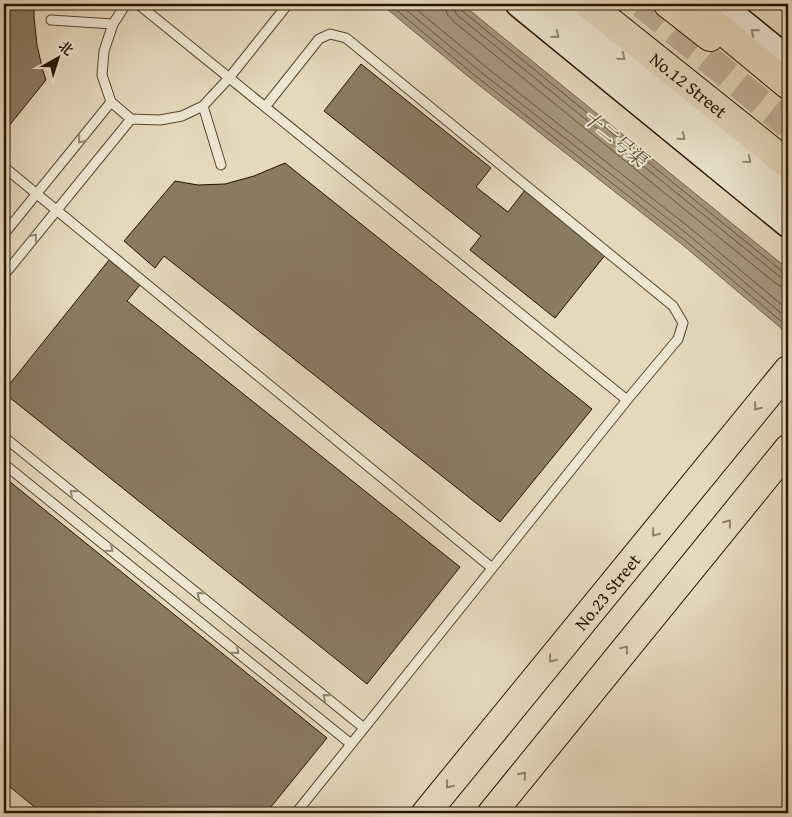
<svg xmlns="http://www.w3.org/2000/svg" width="792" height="817" viewBox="0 0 792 817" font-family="'Gentium Book Plus','Noto Serif SC',serif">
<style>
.water{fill:#a5957b;stroke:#73614a}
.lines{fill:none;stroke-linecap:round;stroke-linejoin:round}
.shore{stroke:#66543e;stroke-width:1}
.building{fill:#8a7a61;stroke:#281400}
.trunk-tunnel{stroke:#bfb196;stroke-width:28;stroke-dasharray:28 14;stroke-linecap:butt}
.service-casing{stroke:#57452f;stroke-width:11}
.secondary-casing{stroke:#281400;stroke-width:29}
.primary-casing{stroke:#281400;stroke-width:30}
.trunk-casing{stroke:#281400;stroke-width:30}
.service{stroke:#eee6d3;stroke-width:9}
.secondary{stroke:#eee6d3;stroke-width:26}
.primary{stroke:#e5d8bb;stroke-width:28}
.trunk{stroke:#e5d8bb;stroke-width:28}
.oneway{stroke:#958874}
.oneway2{stroke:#908067}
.labels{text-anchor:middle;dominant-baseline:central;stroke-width:4;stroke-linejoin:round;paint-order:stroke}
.street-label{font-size:18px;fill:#281400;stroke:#eee6d3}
.water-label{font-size:19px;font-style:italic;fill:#5a4831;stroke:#eee6d3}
</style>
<rect width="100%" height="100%" fill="#e5d8bb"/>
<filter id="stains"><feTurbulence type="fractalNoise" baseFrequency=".004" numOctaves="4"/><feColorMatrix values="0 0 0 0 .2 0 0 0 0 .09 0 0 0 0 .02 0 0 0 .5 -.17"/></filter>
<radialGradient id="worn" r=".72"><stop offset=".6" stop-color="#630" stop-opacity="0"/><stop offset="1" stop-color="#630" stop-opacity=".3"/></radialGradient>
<!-- water -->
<path class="water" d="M381,4H462L788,269V334L684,246L475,82Z"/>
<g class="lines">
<!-- shore -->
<path class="shore" d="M389,4L478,78L687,242L788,327
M399,4L482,73L691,237L788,319
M410,4L486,67L695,232L788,310
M445,4L447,14L453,21L774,282L780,286L788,287
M453,4L454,9L457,15L779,276L784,279H788
M459,4V7L461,10L783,272L788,273"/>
</g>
<!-- building -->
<path class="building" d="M4,4H34V17L37,45L43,71L46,80L4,132Z
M361,64L491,168L476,187L508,212L525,190L606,254L555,318L470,250L481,236L324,111Z
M285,163L592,409L500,522L164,256L155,268L124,241L175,181L198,185L225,184L254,176Z
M109,260L140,285L127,301L460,567L367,684L4,393V391Z
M4,477L327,738L266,813H42L4,782Z"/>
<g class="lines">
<!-- trunk-tunnel -->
<path class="trunk-tunnel" d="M642,4L788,125"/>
<defs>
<path id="service" d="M126,4L113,24L104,51L102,75L111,102L131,119L160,120L182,116L203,106L229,78L288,4
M138,4L627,400
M51,20L113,24
M203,106L221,165
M265,107L319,39L330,34L346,38L673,306L683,323L678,339L627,400L296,813
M4,167L492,568
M4,234L111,102
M4,275L131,119
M4,437L364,728
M4,464L351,744"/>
<path id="secondary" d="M519,4L788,224
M557,4L788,193
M719,4L788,60"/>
<g id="primary">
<path id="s1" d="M588,4L788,164"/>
<path d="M668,4L710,37"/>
<path id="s2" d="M426,813L788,370"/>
<path d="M492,813L788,449"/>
</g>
<path id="trunk" d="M690,4L788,85"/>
</defs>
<!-- service casing -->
<use href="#service" class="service-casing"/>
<!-- secondary casing -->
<use href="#secondary" class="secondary-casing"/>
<!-- primary casing -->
<use href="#primary" class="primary-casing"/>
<!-- trunk casing -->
<use href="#trunk" class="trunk-casing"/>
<!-- service -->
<use href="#service" class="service"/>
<!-- secondary -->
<use href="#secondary" class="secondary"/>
<!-- primary -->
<use href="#primary" class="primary"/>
<!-- trunk -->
<use href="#trunk" class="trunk"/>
</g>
<!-- one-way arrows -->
<defs><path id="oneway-chevron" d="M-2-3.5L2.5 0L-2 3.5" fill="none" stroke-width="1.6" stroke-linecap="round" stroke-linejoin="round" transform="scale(1.25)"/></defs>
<g class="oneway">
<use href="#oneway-chevron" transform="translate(754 32) rotate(-141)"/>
<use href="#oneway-chevron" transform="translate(556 35) rotate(39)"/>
<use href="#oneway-chevron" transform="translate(622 57) rotate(39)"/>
<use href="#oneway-chevron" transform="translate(682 137) rotate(39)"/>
<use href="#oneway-chevron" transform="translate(81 140) rotate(129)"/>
<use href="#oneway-chevron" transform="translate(748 160) rotate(39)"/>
<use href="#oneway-chevron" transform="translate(34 237) rotate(-51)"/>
<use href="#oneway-chevron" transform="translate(73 493) rotate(-141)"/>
<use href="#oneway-chevron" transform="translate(110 549) rotate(39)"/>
<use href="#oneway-chevron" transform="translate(200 595) rotate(-141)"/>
<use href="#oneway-chevron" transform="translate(236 651) rotate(39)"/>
<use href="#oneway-chevron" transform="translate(326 697) rotate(-141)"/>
</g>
<g class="oneway2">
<use href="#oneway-chevron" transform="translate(757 407) rotate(129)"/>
<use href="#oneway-chevron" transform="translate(728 523) rotate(-51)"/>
<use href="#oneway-chevron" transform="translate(655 533) rotate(129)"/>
<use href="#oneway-chevron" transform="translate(625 649) rotate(-51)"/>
<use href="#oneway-chevron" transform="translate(552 659) rotate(129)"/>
<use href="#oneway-chevron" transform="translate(523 775) rotate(-51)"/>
<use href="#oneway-chevron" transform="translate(449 785) rotate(129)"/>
</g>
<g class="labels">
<!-- street labels -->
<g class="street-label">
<text stroke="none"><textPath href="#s1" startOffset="129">No.12 Street</textPath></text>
<text stroke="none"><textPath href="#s2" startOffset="286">No.23 Street</textPath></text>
</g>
<!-- water labels -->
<g class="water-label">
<text transform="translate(615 138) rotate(39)">十二号渠</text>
</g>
</g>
<!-- margin -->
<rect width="792" height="817" fill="none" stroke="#e5d8bb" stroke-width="20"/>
<rect x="5" y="5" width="782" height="807" fill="none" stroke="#281400" stroke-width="2.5"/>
<rect x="10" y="10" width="772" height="797" fill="none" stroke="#281400"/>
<!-- north arrow -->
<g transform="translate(58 58) rotate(39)" stroke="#eee6d3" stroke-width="4" paint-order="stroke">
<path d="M0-4L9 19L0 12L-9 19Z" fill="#281400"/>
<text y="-8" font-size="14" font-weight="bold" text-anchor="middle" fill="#281400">北</text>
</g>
<rect width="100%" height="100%" filter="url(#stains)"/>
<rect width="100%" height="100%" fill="url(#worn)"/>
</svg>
